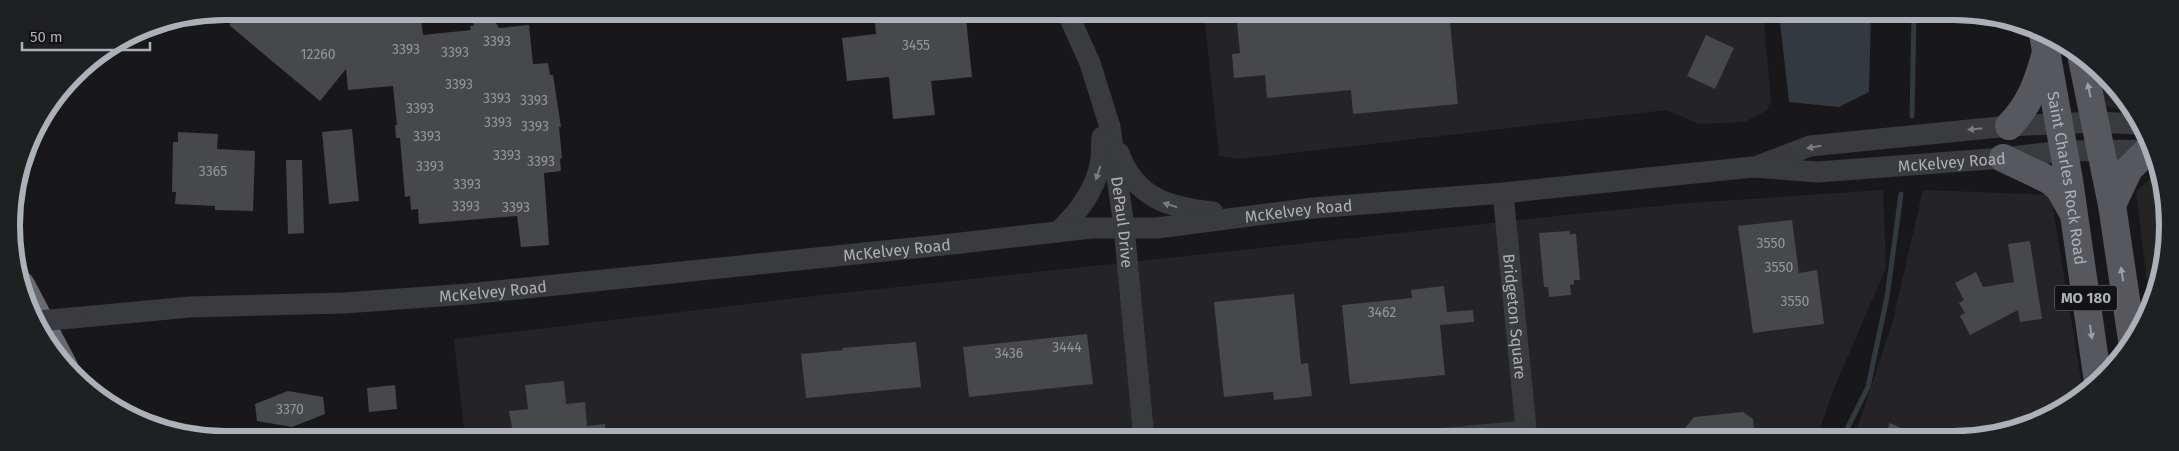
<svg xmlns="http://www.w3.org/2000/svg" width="2179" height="451" viewBox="0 0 2179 451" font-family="'Fira Sans',sans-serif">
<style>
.built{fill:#242427}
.water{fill:#32393f}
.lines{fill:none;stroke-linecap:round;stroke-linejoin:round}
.stream{stroke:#32393f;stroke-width:5}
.building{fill:#47484c}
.minor{stroke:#3a3b3f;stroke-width:21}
.major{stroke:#56585d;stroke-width:28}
.highway{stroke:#66696f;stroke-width:28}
.minor-bridge{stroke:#3a3b3f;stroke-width:21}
.oneway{fill:#9b9ea6}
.oneway2{fill:#797b82}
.labels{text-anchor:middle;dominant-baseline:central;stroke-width:4;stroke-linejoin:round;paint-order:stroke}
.number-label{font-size:14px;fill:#93969d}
.shield{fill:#131315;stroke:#7e8187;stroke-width:1}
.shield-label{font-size:15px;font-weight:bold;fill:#acb0b8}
.street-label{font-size:16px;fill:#acb0b8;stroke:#131315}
.rim{fill:none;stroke:#acb0b8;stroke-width:6}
</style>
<rect width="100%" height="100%" fill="#18181a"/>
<!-- built -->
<path class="built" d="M1204,12L1763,13L1771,100L1767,110L1745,122L1699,124L1667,110L1239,159L1219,156Z
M2091,67L2123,95L2133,114L2100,104Z
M2160,169L2166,253L2150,306L2136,192Z
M1883,190L1886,268L1835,386L1816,439L465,438L454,339L814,296L1585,213L1689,203Z
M1923,190L2051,195L2083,392L2036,423L1968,439H1851L1859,423L1892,324Z"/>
<!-- water -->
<path class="water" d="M1779,13H1871L1869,92L1839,107L1789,102Z"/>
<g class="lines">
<!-- stream -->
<path class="stream" d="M1912,116L1914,13
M1842,439L1868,387L1887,297L1901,194"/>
</g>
<!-- building -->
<path class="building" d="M240,11H420L423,35L471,30L470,26H474L473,23L495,21L499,28L529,25L533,64L548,63L550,75H553L561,127H559L562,158L560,159L561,171L544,173L549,245L521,247L517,216L419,224L418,209L411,210L410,196L405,197L400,138H396L395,125H397L393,86L348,90L346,69L320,101L229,25Z
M874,12H958L966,18L972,77L931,81L935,115L893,119L889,77L847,81L842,38L876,34Z
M1236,12H1449L1458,104L1353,114L1351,90L1267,98L1265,75L1234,78L1232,54L1240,53Z
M1706,35L1734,48L1715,89L1687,76Z
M352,129L359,201L329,204L322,132Z
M178,132L218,134L217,149L255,151L253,211L215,210V206L175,204L176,192H172L173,142H178Z
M286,160H302L304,233L288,234Z
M1792,220L1799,273L1817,270L1824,324L1753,333L1738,226Z
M1569,231L1570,234H1576L1580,280H1574V284L1570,285L1571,295L1549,297L1548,287H1544L1539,233Z
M2030,241L2042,319L2020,322L2018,310L1970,335L1960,316L1965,313L1959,303L1964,300L1955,283L1976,272L1983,287L2014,282L2008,244Z
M1444,286L1447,312L1473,310L1474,322L1440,325L1445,375L1350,384L1342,305L1412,298L1411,290Z
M1294,294L1301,364L1308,363L1312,396L1274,400L1273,392L1224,397L1214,302Z
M1087,334L1093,384L969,397L963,347Z
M916,342L921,387L806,398L801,354L843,350L842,348Z
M564,381L566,404L585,402L587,426L605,424L607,438H514L509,411L528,409L525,385Z
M395,385L397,409L369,412L367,388Z
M288,391L323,397L325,414L292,427L257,421L255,404Z
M1743,412L1753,419L1755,439H1676L1694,417Z
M1890,423L1925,439H1883Z"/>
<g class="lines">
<!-- minor -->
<g class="minor">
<path id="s1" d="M1067,12L1090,63L1110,127L1124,227L1144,439"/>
<path d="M1119,153C1135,198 1170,208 1213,212"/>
<path d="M1760,165L1810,146L2009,126L2095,122L2138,124"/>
<path id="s2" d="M1503,193L1527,439"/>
<path d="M1058,232C1077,214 1094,192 1100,165C1102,156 1101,146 1102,137"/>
<path id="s3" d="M72,318L190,307L344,303L468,294L952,244L1091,228H1157L1313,208L1503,193L1753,167L1818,172L2003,158L2064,151L2150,150"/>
<path d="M1437,439L1526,431"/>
</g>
<!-- major -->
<g class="major">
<path id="s4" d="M2043,34L2069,180L2098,382"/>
<path d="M2082,59L2112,205L2132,340"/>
<path d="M2009,126C2030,104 2037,84 2045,56"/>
<path d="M2003,158L2049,180L2059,188L2072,211"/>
<path d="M2112,205L2129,169L2148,150"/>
</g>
<!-- highway -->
<path class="highway" d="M21,285L64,367"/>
<!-- minor-bridge -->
<path class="minor-bridge" d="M38,321L72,318"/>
</g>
<!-- one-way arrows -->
<defs><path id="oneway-solid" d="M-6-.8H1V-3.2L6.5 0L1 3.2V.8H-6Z" transform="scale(1.25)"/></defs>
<g class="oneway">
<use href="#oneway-solid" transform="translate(2089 90) rotate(-102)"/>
<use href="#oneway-solid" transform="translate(2122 274) rotate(-99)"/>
<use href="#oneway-solid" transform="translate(2091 332) rotate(82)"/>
</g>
<g class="oneway2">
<use href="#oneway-solid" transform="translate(1975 129) rotate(174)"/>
<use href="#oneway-solid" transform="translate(1814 147) rotate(170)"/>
<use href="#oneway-solid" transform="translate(1098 173) rotate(108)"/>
<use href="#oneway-solid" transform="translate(1170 205) rotate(-163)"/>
</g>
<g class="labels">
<!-- number labels -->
<g class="number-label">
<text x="497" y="41">3393</text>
<text x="916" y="45">3455</text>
<text x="406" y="49">3393</text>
<text x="455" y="52">3393</text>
<text x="318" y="54">12260</text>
<text x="459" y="84">3393</text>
<text x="497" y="98">3393</text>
<text x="534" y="100">3393</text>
<text x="420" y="108">3393</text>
<text x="498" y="122">3393</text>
<text x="535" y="126">3393</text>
<text x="427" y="136">3393</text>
<text x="507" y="155">3393</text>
<text x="541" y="161">3393</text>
<text x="430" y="166">3393</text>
<text x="213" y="171">3365</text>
<text x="467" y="184">3393</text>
<text x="466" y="206">3393</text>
<text x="516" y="207">3393</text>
<text x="1771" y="243">3550</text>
<text x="1779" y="267">3550</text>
<text x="1795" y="301">3550</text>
<text x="1382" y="312">3462</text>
<text x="1067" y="347">3444</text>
<text x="1009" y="353">3436</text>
<text x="290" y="409">3370</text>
</g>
<!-- shield labels -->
<rect class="shield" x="2055" y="285.5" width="62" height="25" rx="4"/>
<g class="shield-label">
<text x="2086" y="298">MO 180</text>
</g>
<!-- street labels -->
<g class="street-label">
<text stroke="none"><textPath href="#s3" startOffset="1888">McKelvey Road</textPath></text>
<text stroke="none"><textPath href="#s4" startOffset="146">Saint Charles Rock Road</textPath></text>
<text stroke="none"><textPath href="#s3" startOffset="1232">McKelvey Road</textPath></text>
<text stroke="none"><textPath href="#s1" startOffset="219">DePaul Drive</textPath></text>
<text stroke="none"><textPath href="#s3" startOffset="828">McKelvey Road</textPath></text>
<text stroke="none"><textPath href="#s3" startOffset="422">McKelvey Road</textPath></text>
<text stroke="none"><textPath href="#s2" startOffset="124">Bridgeton Square</textPath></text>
</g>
</g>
<!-- crop -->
<path d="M0 0H2179V451H0ZM225 20H1954A205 205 0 0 1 2159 225V226A205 205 0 0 1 1954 431H225A205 205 0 0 1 20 226V225A205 205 0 0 1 225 20Z" fill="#1f2022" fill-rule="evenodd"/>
<path class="rim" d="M225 20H1954A205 205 0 0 1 2159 225V226A205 205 0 0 1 1954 431H225A205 205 0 0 1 20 226V225A205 205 0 0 1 225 20Z"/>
<!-- scale -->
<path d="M22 42v8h128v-8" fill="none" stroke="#acb0b8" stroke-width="2.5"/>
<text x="30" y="42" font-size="15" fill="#acb0b8" stroke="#131315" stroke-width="4" paint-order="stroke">50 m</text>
</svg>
